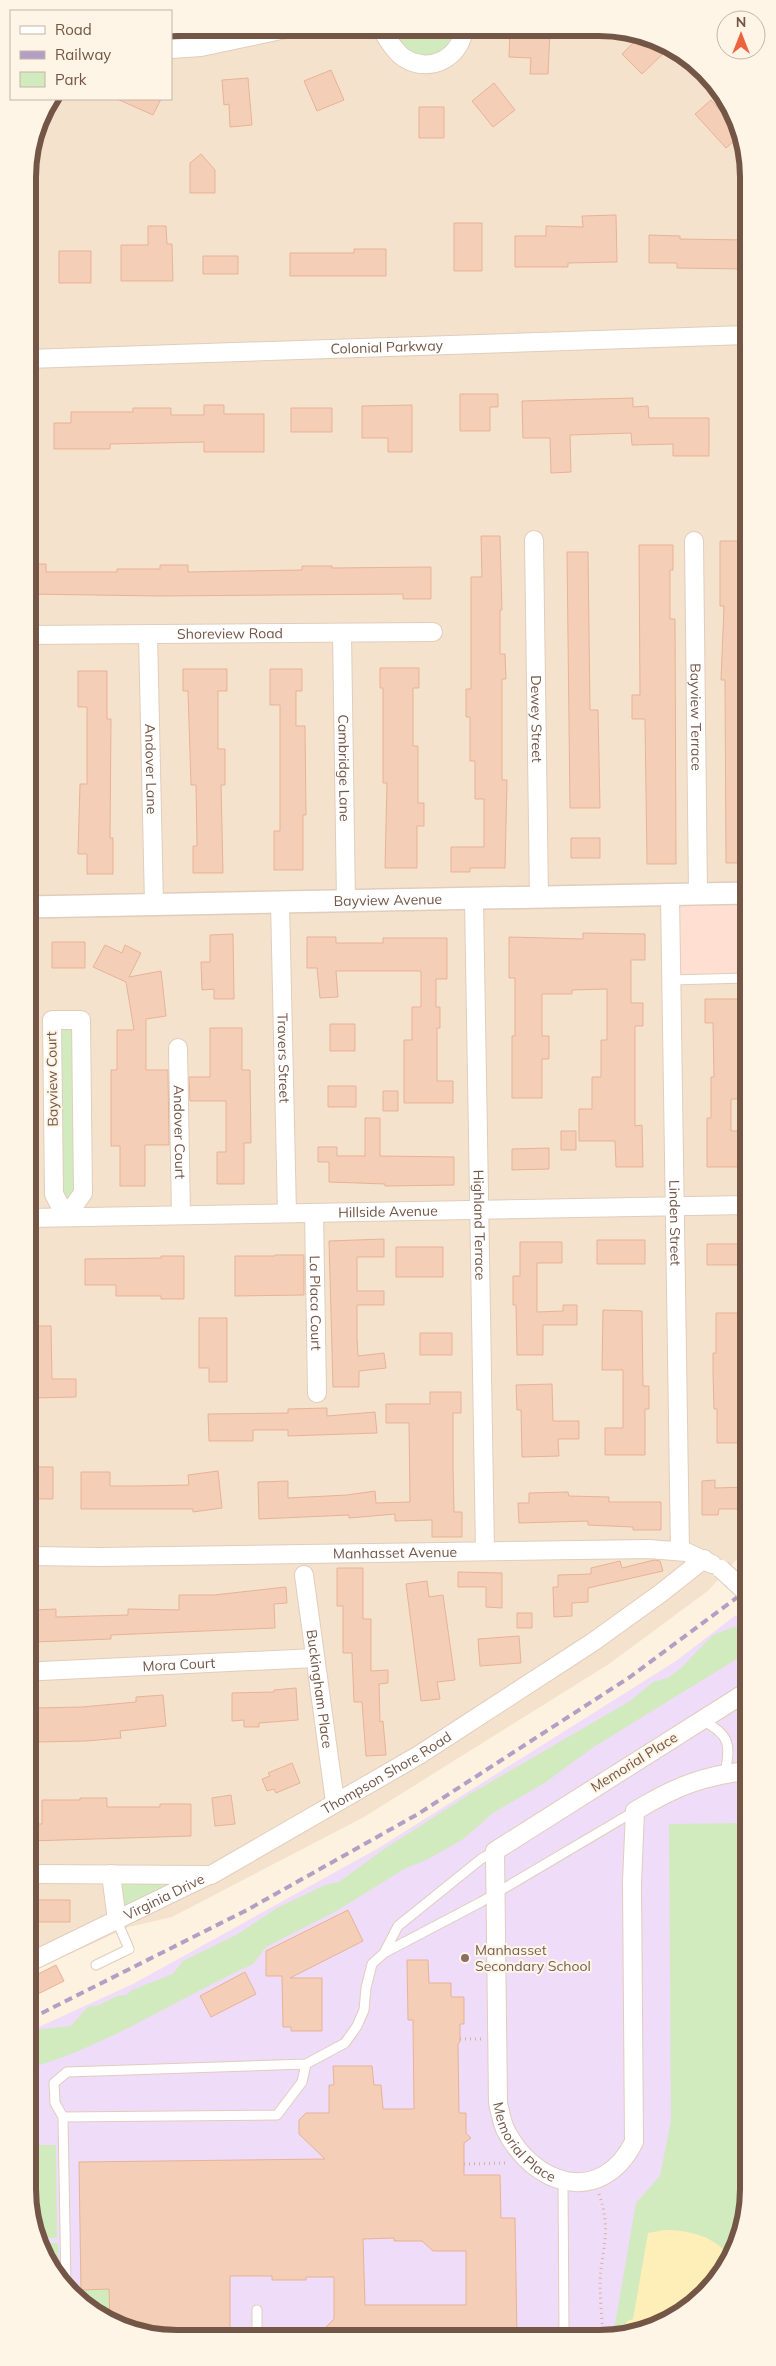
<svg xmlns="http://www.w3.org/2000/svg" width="776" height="2366" viewBox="0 0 776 2366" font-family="Mulish,sans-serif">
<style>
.residential{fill:#f5e2cd}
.commercial{fill:#fedfd2}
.education{fill:#eedcf9}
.green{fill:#d1ebbe}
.sand{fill:#feeeb8}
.building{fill:#f4ceb6;stroke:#e7b396;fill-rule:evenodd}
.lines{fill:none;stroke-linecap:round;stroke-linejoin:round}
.service-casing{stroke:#e1cdbb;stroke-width:11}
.minor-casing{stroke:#e1cdbb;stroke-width:20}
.tertiary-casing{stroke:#e1cdbb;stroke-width:24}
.path{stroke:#d8b199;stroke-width:3;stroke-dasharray:1 4;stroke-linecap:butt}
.service{stroke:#fff;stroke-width:9}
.minor{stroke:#fff;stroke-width:18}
.tertiary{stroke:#fff;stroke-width:21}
.rail{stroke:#b39fc6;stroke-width:4;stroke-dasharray:8 5;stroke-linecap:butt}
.minor-bridge-casing{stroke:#e1cdbb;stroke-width:20;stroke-linecap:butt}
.minor-bridge{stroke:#fff;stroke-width:18}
.education-dot{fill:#8d6e63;stroke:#fff5e6;stroke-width:2}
.labels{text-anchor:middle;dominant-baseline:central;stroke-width:4;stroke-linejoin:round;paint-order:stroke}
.street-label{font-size:14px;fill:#745646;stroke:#fff5e6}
.education-label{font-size:14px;fill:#785e54;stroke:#fff5e6;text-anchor:start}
.rim{fill:none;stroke:#745646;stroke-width:6}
</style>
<rect width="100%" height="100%" fill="#fdf1df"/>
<!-- residential -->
<path class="residential" d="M177,28L628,30L674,47L705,71L733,111L746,148V152H738L743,335H746L747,1560L744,1562L738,1558L709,1590L609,1664L364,1817L172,1917L129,1927L30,1972L28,167L43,111L52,99H171V29Z"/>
<!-- commercial -->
<path class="commercial" d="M738,152H746V335H743Z
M747,893V978L671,980L670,895Z"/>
<!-- education -->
<path class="education" d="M736,1615L747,1625L748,2199L737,2246L711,2288L674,2319L628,2336H148L102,2319L71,2295L43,2255L30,2218V2031L133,1984L377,1849L676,1661Z"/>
<!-- green -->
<path class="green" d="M381,29H464L460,44L421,65Z
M52,1020H81L83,1193L66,1217L54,1194Z
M739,1625L747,1627L748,1652L592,1748L546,1782L493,1813L462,1840L426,1860L404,1869L338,1910L266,1947L253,1964C179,1998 109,2045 30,2068V2037L41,2029L71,2026L88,2007L99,2005L117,1996L126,1995L132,1990L173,1974L183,1961L238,1934L277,1908L325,1885L339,1882L384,1849L470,1794L630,1701L653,1682L668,1678L681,1668L713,1635Z
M748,1823V2199C745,2214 743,2233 737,2247C715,2293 666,2336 613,2336L636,2203L660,2176L671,2121L669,1824Z
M111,1874L211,1875L117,1921Z
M30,2145H56L57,2238H37L30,2218Z
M39,2243H58L59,2277L43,2255Z
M109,2289L110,2321L102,2319L81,2302V2290Z"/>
<!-- sand -->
<path class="sand" d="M664,2230C689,2230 715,2236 730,2257L711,2288L674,2319L626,2336L623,2327L627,2321L633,2319L648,2233Z"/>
<!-- building -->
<path class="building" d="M510,30H550L548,74H530L531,58L509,57Z
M641,35L671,46L642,74L622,54Z
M331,70L344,100L317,111L304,81Z
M248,78L252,125L230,127L229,104L224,105L222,80Z
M494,83L515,110L493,127L472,101Z
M117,99H161L153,115Z
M711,100L725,116L732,109L741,135L726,148L695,114Z
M419,107H444V138H419Z
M201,154L215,170V193H190V163Z
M616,215L617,262L568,263V267H515V236H546V226L583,227L582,216Z
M454,223H482V271H454Z
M148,226H166L167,244H172L173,281H121V245H148Z
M649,235L680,236V239L746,240V269L677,268V263H649Z
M354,249H386V276H290V253H354Z
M59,251H91V283H59Z
M203,256H238V274H203Z
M460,394H498V407H490V431H460Z
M633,398V407L648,406L649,418H709V456H673V444L632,445L631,433L570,435L571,472L551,473L550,438H523L522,401Z
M204,405H224V414H264V452H204V442L110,444V449H54V423H71V412H133V408H171V415H204Z
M412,405V452H388V438H362V406Z
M291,408H332V432H291Z
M481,536H500L502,610H500V654H505L506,679H502V780H507L505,868H470V872H451V847H484V799H475V761H470V717H466V689H471V577H482Z
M720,541H746L747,863H726L725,680H721L724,606H720Z
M639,545H673V570H670V619H675L676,864H647L645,719H632V695H640Z
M567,552H588L590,710H598L600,808H570Z
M28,564H46V572H117V569H160V565H188V572L302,570V566H332V568L431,567V599H403V594L160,596L28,594Z
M380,668H419V688H413V746H418V803H424V826H417V868H385L387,783H383V688H380Z
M183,669H227V691H218V749H225V785H221L223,873H193V846H197L196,785H191L188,691H183Z
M270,669H302V691H296V726H305L306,815H303V870H274V831H280V705H270Z
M78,671H107V719H111L110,838H113V874H87V854H78L80,784H87V707H78Z
M571,838H600V858H571Z
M583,933L645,934V960H631V1003H643V1026H635V1126L642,1125L643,1167H616L615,1141H579V1109H592V1077H601V1040H607V989L572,990V994H542V1036H549V1059H542V1098H512V1036H515V978H509V937L583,939Z
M233,934L234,999H214V989L202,990L201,962H210V935Z
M307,937H336V943H383V938H447V979H436V1007H440V1028H437V1081H453V1103H404V1040H412V1007H421V971H336L338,997L320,998L317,968H307Z
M52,942H85V968H52Z
M105,945L122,953L125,945L141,953L129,977L161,971L166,1016L146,1019V1070H168L169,1145H145V1186H120V1146H111V1070H117V1030H134L126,982L93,967Z
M705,999H740V1037H743L744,1063H741V1099H731V1131H747V1167H707V1118H711V1077H714L713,1023H705Z
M330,1024H355V1051H330Z
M210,1028H242V1070H250L251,1143H244V1184H217V1152H226V1101H190L189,1077H210Z
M328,1086H356V1107H328Z
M383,1091H398V1111H383Z
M365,1118H380V1156L454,1157V1185L385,1186V1184L329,1182V1162H318V1147H337V1156H365Z
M561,1131H576V1150H561Z
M549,1148V1169L512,1170V1149Z
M384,1239V1257H357V1291H384V1305H357V1338L358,1356L384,1353L386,1368L359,1371V1387H333L329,1241Z
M597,1240H645V1264H597Z
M520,1242H562V1263H537V1312L563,1311V1305H577V1325H543V1355H517L516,1305H513V1276H520Z
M707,1244H747V1265H707Z
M396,1247H443V1277H396Z
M275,1255H304V1295L235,1296V1256H275Z
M161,1256H184V1299H161V1296H116V1285H85V1259L161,1258Z
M603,1310L642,1311L643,1386H649V1409H645V1455H605V1428H623V1370H602Z
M716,1313H747V1334H743V1388H747V1443H717V1409H714L713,1374V1353H716Z
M199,1318H227V1382H209V1368H199Z
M29,1326H51L52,1379H76V1397L34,1398V1386H29Z
M420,1333H452V1355H420Z
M552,1384L553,1421H579V1439H558L559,1456L522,1457L521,1410H517L516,1385Z
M430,1392H461V1413H453V1468L454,1512H462V1537H432V1520L395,1521V1514L349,1518V1515L259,1519L258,1482L288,1481V1498L347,1495L375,1491L376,1503L410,1502L409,1423H386V1404H430Z
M327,1408V1416L375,1412L377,1433L288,1436V1430H253V1441H209L208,1414L288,1413V1409Z
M29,1467H53V1499H29Z
M218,1471L222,1508L193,1512V1509H81V1472H110V1486H140L189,1485L188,1475Z
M715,1480V1488L747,1487V1509H719L718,1515H702V1481Z
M568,1492L569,1496L609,1497V1502H661V1530H633V1527L588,1525V1521L519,1523L518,1503H529V1493Z
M654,1560L660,1561L663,1571L588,1588V1602L572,1603V1616L554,1617L553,1587H558V1575L591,1574V1568L620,1561L622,1568Z
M337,1568H363V1619H371V1671L388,1670V1683L379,1684L380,1722L383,1721L386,1755L366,1756L362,1702H354L352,1653H343V1606H337Z
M458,1572L502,1573V1608L486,1607V1587H458Z
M427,1581L429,1597L443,1595L455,1680L437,1682L440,1699L421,1701L406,1584Z
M286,1587L287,1603L274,1604L275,1628L111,1635V1639L35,1642L34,1610L56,1609V1617L128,1615V1609L179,1610V1595H214Z
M517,1613H532V1628H517Z
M519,1636L521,1663L480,1666L478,1639Z
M296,1688L298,1720L259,1723V1727H244V1720L232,1721V1693L274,1692V1690Z
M163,1695L166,1726L120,1731L121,1738L86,1741L37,1742L36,1708L82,1707L136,1702V1697Z
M292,1763L300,1783L276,1793L274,1789L267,1791L262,1779L270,1776L268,1773Z
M231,1795L235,1824L215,1826L212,1798Z
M80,1798H107V1807H160V1804H191V1836L30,1841V1824H42V1800H80Z
M30,1900H70V1922H30Z
M348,1910L363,1941L290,1978H322V2031H291V2027H283L282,1976H266V1951Z
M407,1960H428L429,1983H451V1997H464V2024H460V2042L458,2044L459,2113H466V2133L471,2138L464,2143V2175H500L501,2218H515L517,2336H317L334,2319V2277H306V2280H272V2276H230V2332L200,2334V2336H148L110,2321L109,2289L81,2290L79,2162L325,2159L299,2134V2120L306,2113H329V2085H334L333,2066H372L374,2085H381L383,2109H414L413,2020H408ZM394,2238V2241H422L433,2251H466V2305H365L363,2239Z
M56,1965L64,1981L30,1998V1978Z
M245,1972L256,1994L211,2017L200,1996Z"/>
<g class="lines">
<defs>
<path id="service" d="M671,980L747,978
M701,1720C730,1734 731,1744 725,1773
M384,1953L398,1926L481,1859L495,1851
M96,1965L129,1949L117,1921
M306,2064L302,2082L277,2115L63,2117L55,2103L54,2083L67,2072L306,2064L345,2043L357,2026L364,2010L366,1988L372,1964L384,1953L481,1902L635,1811
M63,2117L66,2287
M563,2180L564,2336
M257,2336V2310"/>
<g id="minor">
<path d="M381,29C388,39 395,53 406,59C431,73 460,58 464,29"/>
<path d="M171,49L201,47L290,28"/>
<path id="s1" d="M28,359L746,335"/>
<path id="s2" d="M534,540L539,898"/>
<path id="s3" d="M694,541L698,894"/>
<path id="s4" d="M148,634L154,905"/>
<path id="s5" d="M342,634L346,902"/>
<path id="s6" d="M28,635L433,632"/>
<path id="s7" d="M670,895L680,1551"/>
<path id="s8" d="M474,900L485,1551"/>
<path id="s9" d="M280,903L287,1213"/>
<path d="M52,1020H81L83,1193L66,1217L54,1194Z"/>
<path id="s10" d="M178,1048L181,1215"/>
<path id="s11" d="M314,1213L317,1393"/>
<path id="s12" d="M29,1218L747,1205"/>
<path id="s13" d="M30,1556L100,1557L649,1549L686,1552L712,1564"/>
<path id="s14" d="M304,1575L335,1802"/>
<path id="s15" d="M41,1671L315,1658"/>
<path id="s16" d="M748,1691L495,1851L498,2103C500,2112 502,2122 505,2129C533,2186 601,2207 634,2142L632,1882L635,1811C673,1788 703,1775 748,1771"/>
<path id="s17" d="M30,1874L211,1875L419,1755L593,1642L661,1593L704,1559"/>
<path d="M111,1874L117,1921"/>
<path id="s18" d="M30,1962L207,1876"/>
</g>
<g id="tertiary">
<path id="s19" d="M29,907L747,893"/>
</g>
</defs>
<!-- service casing -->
<use href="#service" class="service-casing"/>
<!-- minor casing -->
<use href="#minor" class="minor-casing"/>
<!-- tertiary casing -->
<use href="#tertiary" class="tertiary-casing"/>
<!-- path -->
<path class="path" d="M460,2039H481
M464,2164L508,2163
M599,2194C612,2232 602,2245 600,2282C600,2299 602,2318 603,2336"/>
<!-- service -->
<use href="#service" class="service"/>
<!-- minor -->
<use href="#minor" class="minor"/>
<!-- tertiary -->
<use href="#tertiary" class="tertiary"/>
<!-- rail -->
<path class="rail" d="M30,2019L247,1910L418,1814L630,1677L747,1590"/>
<defs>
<path id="minor-bridge" d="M721,1569L747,1593"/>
</defs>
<!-- minor-bridge casing -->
<use href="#minor-bridge" class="minor-bridge-casing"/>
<!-- minor-bridge -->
<use href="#minor-bridge" class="minor-bridge"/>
</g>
<!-- markers -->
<circle class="education-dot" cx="465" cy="1958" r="5"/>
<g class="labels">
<!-- street labels -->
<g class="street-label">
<text stroke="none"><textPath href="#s1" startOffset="359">Colonial Parkway</textPath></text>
<text stroke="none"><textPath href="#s6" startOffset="202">Shoreview Road</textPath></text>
<text stroke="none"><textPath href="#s3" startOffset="176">Bayview Terrace</textPath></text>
<text stroke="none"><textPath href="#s2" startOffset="179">Dewey Street</textPath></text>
<text stroke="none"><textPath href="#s5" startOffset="134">Cambridge Lane</textPath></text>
<text stroke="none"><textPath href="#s4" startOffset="135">Andover Lane</textPath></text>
<text stroke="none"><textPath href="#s19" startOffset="359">Bayview Avenue</textPath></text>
<text stroke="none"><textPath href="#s9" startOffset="155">Travers Street</textPath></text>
<text transform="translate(52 1079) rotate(-91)">Bayview Court</text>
<text stroke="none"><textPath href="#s10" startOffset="84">Andover Court</textPath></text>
<text stroke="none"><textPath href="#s12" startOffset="359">Hillside Avenue</textPath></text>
<text stroke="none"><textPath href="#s7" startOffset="328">Linden Street</textPath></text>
<text stroke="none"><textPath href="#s8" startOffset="325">Highland Terrace</textPath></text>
<text stroke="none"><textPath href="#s11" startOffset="90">La Placa Court</textPath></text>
<text stroke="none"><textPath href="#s13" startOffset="365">Manhasset Avenue</textPath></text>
<text stroke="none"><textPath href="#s15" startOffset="138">Mora Court</textPath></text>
<text stroke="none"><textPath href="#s14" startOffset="115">Buckingham Place</textPath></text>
<text transform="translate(634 1762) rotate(-32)">Memorial Place</text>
<text stroke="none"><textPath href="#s17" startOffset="384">Thompson Shore Road</textPath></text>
<text stroke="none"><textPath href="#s18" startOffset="149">Virginia Drive</textPath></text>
<text stroke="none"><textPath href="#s16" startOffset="600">Memorial Place</textPath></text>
</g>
<!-- education labels -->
<g class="education-label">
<text x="475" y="1950">Manhasset<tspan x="475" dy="16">Secondary School</tspan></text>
</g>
</g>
<!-- crop -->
<path d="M0 0H776V2366H0ZM177 36H599A141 141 0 0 1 740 177V2189A141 141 0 0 1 599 2330H177A141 141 0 0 1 36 2189V177A141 141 0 0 1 177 36Z" fill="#fff5e6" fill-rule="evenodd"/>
<path class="rim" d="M177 36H599A141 141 0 0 1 740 177V2189A141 141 0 0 1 599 2330H177A141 141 0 0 1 36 2189V177A141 141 0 0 1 177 36Z"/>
<!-- legend -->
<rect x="10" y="10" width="162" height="90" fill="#fff5e6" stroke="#c7b5a6"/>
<rect x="20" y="26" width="25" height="8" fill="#ffffff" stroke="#c7b5a6"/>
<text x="55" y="35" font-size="15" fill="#745646">Road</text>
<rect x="20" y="51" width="25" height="8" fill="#b39fc6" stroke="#c7b5a6"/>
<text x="55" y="60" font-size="15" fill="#745646">Railway</text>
<rect x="20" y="72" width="25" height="15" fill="#d1ebbe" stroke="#c7b5a6"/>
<text x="55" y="85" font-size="15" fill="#745646">Park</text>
<!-- north arrow -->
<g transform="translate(741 35)"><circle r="24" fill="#fff5e6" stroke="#c7b5a6"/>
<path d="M0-4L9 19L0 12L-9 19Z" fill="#ed633e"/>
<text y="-8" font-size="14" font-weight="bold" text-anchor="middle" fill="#745646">N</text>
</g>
</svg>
